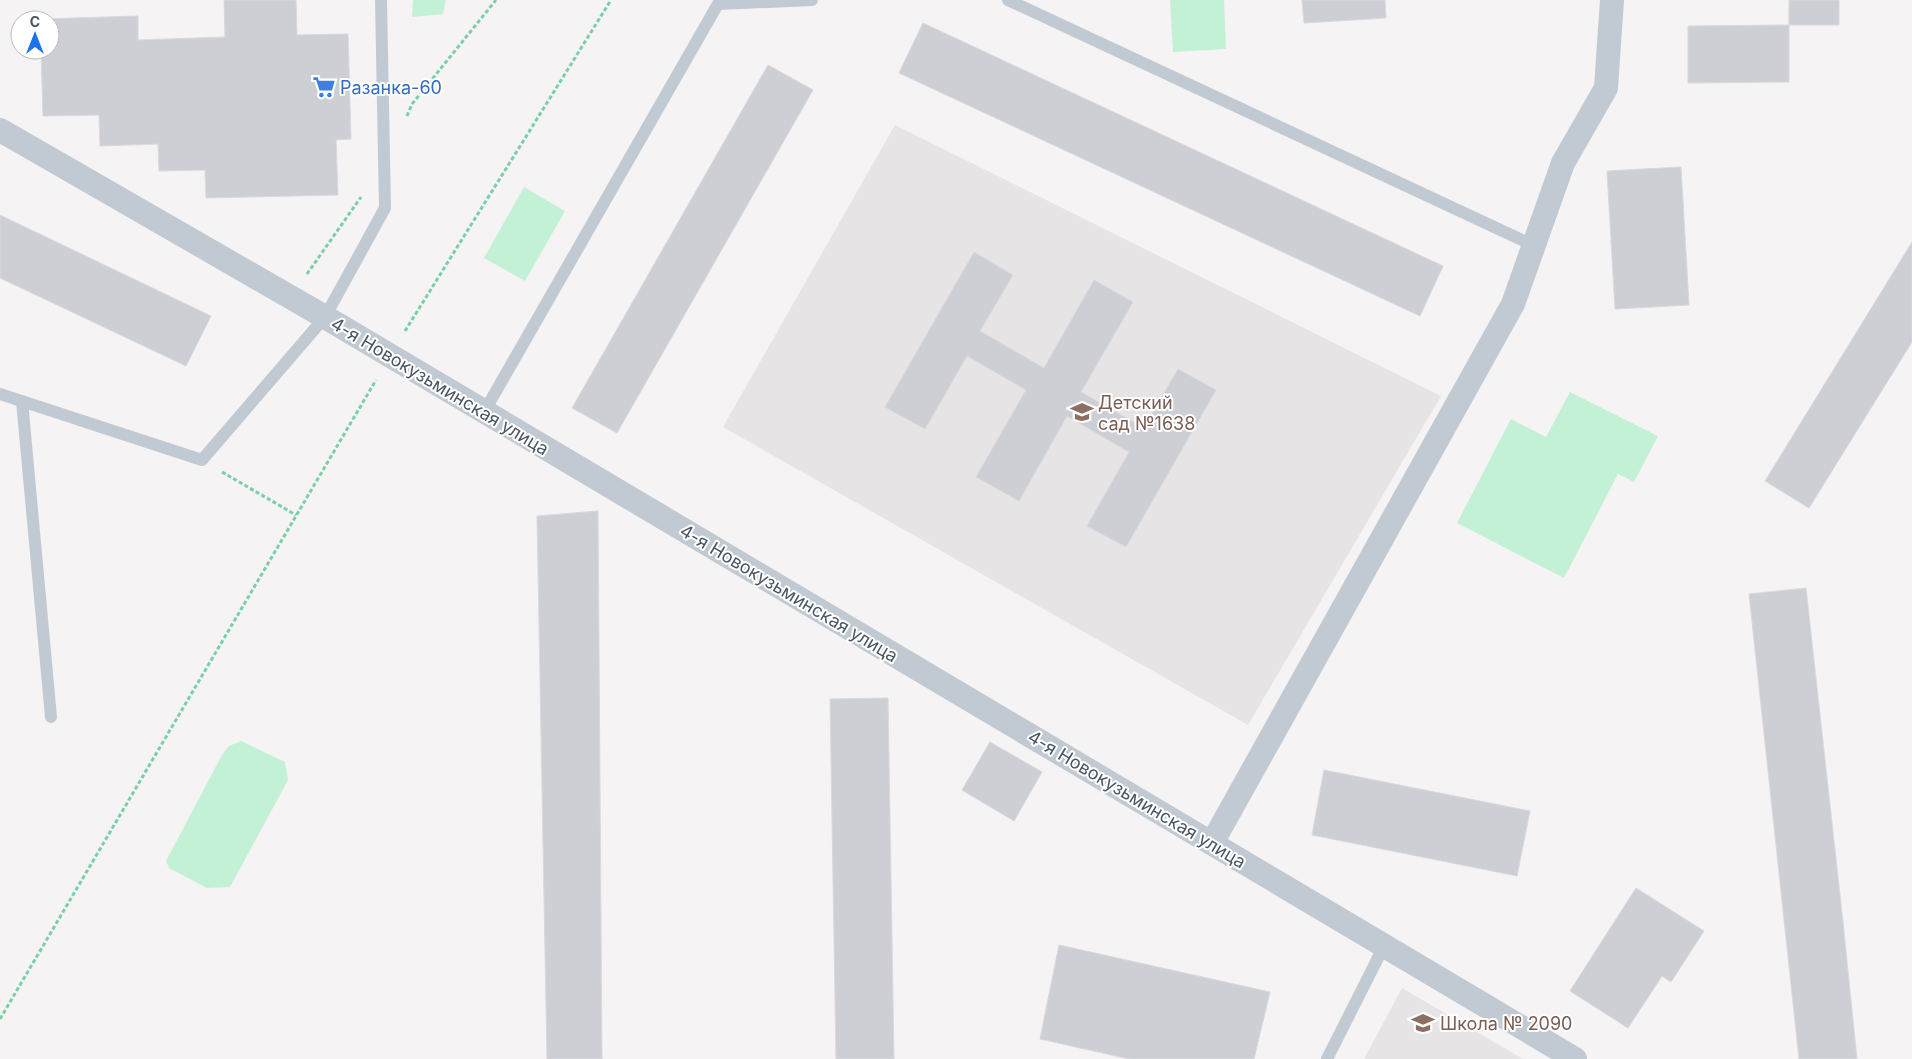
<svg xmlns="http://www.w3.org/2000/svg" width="1912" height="1059" viewBox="0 0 1912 1059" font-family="Inter,sans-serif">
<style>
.education{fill:#e6e4e5}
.green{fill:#c3f1d5}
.building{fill:#cdcfd5;stroke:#d7d9de}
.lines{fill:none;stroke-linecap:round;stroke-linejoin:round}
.path{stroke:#7ad0a6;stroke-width:3;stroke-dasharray:4 2.5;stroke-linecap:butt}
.service{stroke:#c1cad2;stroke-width:12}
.minor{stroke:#c1cad2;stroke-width:24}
.labels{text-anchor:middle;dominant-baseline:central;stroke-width:4;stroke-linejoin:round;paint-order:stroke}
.shop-label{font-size:18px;fill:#366cbe;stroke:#fff;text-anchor:start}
.street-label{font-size:18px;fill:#4a5661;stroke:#fff}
.education-label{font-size:18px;fill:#785e54;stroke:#fff;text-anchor:start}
</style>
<rect width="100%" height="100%" fill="#f5f3f3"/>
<!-- education -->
<path class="education" d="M895,125L1441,396L1248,725L723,427Z
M1402,988L1523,1059H1364Z"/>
<!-- green -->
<path class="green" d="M413,0H446L443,14L412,17Z
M1170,0H1224L1226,49L1173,52Z
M524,187L565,211L525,281L484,258Z
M1570,392L1658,436L1634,482L1618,474L1564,578L1457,523L1511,419L1546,437Z
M241,741L285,762L288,780L230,887L207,888L169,868L166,861L222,755L229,746Z"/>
<!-- building -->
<path class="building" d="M224,0H296L297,35L348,34L351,139L336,140L338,195L206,198L205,170L159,171L158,144L100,146L99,115L43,116L41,50H50V20H40V19L138,16V40L225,37Z
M1302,0H1385L1386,18L1304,23Z
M1789,0H1839V25H1789Z
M923,23L1443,266L1420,316L899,73Z
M1789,25V82L1688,83V26Z
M768,65L813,90L617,433L572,408Z
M1681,167L1689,305L1615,309L1607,171Z
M0,215L211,316L186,366L0,278Z
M1912,242V342L1809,508L1765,481Z
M974,252L1013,275L980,331L1044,368L1094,280L1133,302L1081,392L1144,428L1178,369L1216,390L1126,547L1087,526L1129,452L1067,416L1019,501L976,477L1026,390L967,356L925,429L885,407Z
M598,511L602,1059H547L537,516Z
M1806,588L1843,922L1857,1059H1799L1749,594Z
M888,698L894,1059H836L830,699Z
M990,742L1042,772L1014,821L962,790Z
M1324,770L1530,811L1517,876L1312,835Z
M1636,888L1704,931L1671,982L1662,976L1628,1028L1570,991Z
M1059,945L1270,992L1254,1059H1129L1040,1039Z"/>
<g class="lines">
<!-- path -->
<path class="path" d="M407,116L412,104L496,0
M307,274L361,197
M405,331L611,0
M222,472L296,515
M0,1019L376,380"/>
<!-- service -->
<path class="service" d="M1008,0L1535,246
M0,394L202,460L325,317L385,208L381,0
M22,401L51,717
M484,412L718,4L812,0
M1327,1059L1384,946"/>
<!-- minor -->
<path class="minor" d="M0,130L325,317L1575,1059
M1212,843L1513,304L1563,163L1606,88L1612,0"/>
</g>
<!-- icons -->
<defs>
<symbol id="supermarket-bare" viewBox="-9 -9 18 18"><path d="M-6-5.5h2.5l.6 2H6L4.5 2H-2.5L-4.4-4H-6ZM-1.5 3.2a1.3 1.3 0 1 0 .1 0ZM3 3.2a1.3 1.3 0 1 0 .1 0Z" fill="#3f7fe0" stroke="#fff" stroke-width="2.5" paint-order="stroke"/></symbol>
<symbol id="school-bare" viewBox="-9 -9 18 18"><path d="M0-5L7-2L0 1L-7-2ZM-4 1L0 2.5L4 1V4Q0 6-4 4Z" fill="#8d6e63" stroke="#fff" stroke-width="2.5" paint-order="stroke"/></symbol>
</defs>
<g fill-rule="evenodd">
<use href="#supermarket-bare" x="308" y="71" width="32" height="32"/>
<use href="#school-bare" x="1066" y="396" width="32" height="32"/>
<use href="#school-bare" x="1407" y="1007" width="32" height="32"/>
</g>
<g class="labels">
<!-- shop labels -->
<g class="shop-label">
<text x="340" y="87">Разанка-60</text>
</g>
<!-- street labels -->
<g class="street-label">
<text transform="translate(440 386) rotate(31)">4-я Новокузьминская улица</text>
<text transform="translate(789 593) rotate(31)">4-я Новокузьминская улица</text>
<text transform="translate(1137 799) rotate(31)">4-я Новокузьминская улица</text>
</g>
<!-- education labels -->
<g class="education-label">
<text x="1098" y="402">Детский<tspan x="1098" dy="21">сад №1638</tspan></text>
<text x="1440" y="1023">Школа № 2090</text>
</g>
</g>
<!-- north arrow -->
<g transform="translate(35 35)"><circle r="24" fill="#ffffff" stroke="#b7bbc0"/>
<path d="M0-4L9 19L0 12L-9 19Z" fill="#1a73e8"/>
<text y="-8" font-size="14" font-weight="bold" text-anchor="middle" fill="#4a5661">С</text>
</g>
</svg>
